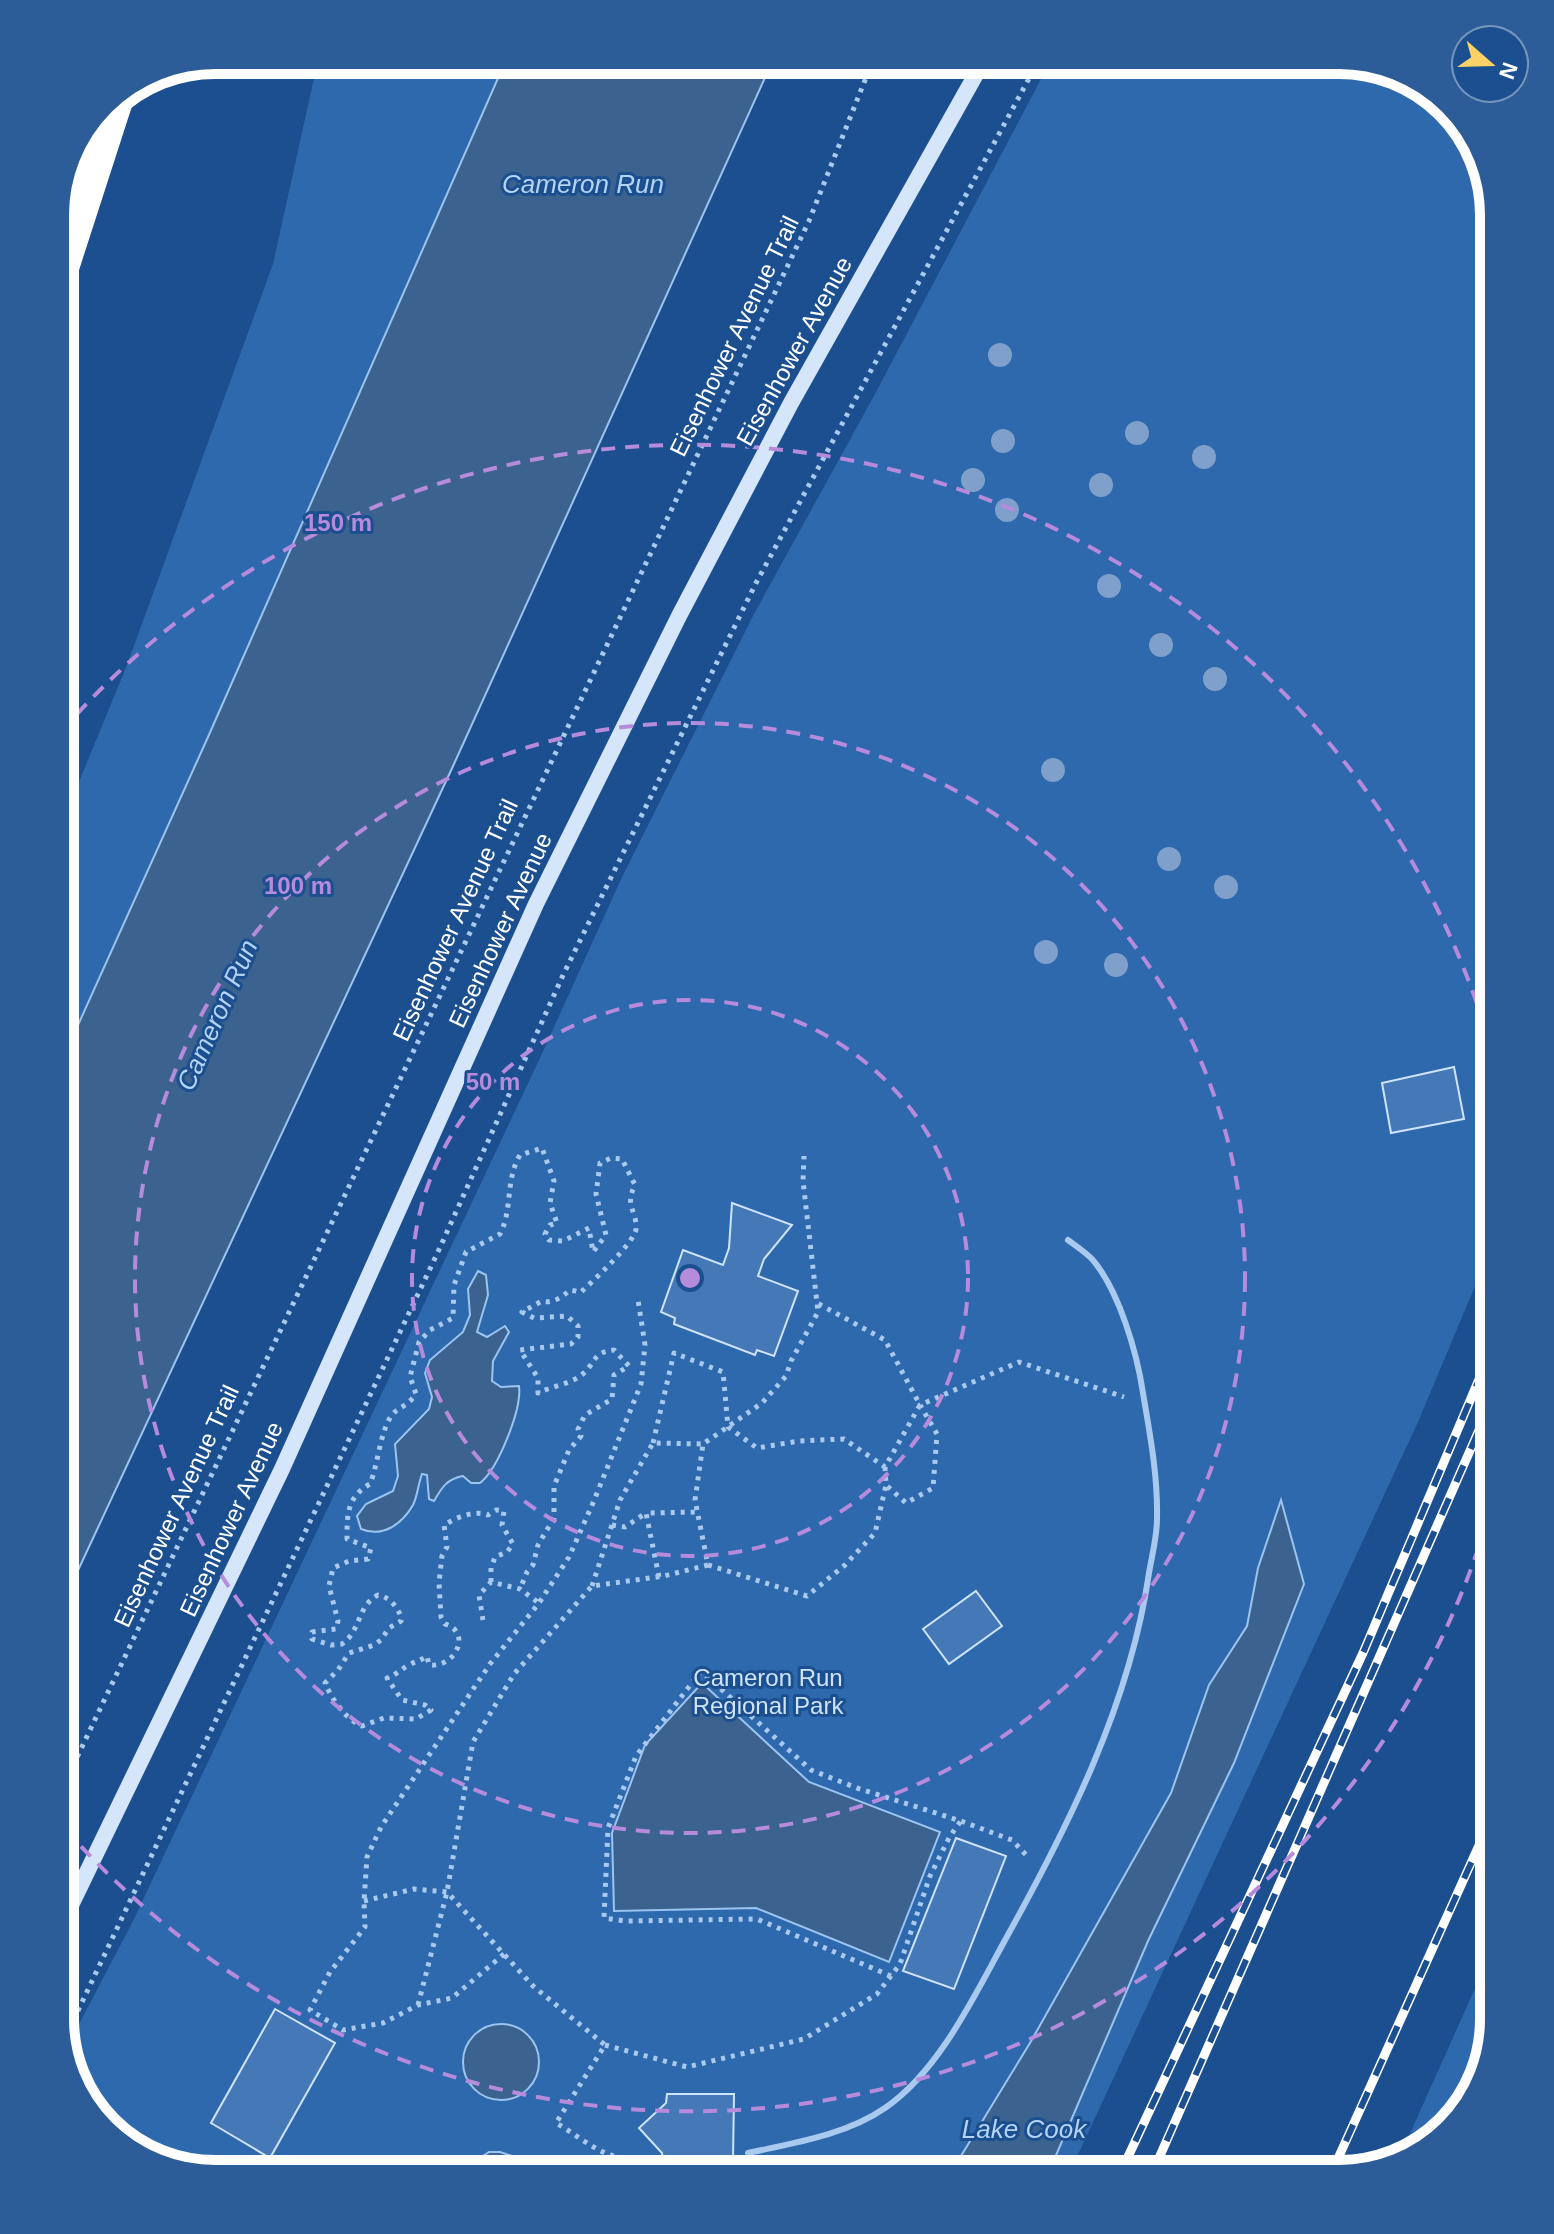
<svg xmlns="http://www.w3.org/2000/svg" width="1554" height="2234" viewBox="0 0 1554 2234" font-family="Helvetica,sans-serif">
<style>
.green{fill:#2e69ad}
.water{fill:#3c6290;stroke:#9cc4f0;stroke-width:2}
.building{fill:#4478b7;stroke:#cfe3fa;stroke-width:2}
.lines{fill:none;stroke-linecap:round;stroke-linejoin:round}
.path{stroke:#a9c9ee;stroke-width:5;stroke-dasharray:4 6;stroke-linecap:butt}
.service{stroke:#a9c9ee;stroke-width:6}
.secondary{stroke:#d6e6fa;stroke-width:16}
.motorway{stroke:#fff;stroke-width:24}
.rail-casing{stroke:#fff;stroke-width:9}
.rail{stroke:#1b4f8f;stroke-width:6;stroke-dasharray:18;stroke-linecap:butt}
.tree{fill:#7ea0ca}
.ring{fill:none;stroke:#b68bdc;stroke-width:4;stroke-dasharray:14 10}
.labels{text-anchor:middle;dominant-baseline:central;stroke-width:6;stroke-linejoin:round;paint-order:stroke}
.street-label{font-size:24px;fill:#fff;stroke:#1b4f8f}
.park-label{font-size:24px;fill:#cfe3fa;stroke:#1b4f8f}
.water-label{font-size:26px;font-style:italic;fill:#b5d3f5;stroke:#1b4f8f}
.rim{fill:none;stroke:#fff;stroke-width:10}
.centre{fill:#b68bdc;stroke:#1b4f8f;stroke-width:4}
.ring-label{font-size:24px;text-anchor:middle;font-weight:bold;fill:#b68bdc;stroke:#1b4f8f;stroke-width:6;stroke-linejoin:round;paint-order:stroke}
</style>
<rect width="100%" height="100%" fill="#1b4f8f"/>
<!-- green -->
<path class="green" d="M318,60H506L208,737L60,1065V828L127,665L273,264Z
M1051,60H1349L1425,86L1474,138L1494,215V1241L1418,1422L1069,2174H205L129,2148L80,2096L67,2047L133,1921L540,1058L622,877L755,612L875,394Z
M1494,1946V2020L1473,2097L1416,2154L1399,2158Z"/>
<!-- water -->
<path class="water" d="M506,60H773L454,764L60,1609V1065L208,737Z
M478,1271L486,1275L488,1295L477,1332L487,1337L505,1326L509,1332L493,1361L492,1381L501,1387L519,1386C522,1409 498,1469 480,1483H471L463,1476C447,1479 442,1487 434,1501L429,1499L427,1475L422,1474C418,1484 418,1495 413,1505C402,1524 383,1538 361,1529L357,1516L366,1504L393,1491L398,1476L395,1444L429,1409L432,1397L425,1373L430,1360L463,1332L470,1315L468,1289Z
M1281,1500L1304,1584L1234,1763L1148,1941L1048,2174H950L1030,2043L1171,1793L1209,1685L1247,1626L1258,1568Z
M702,1683L809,1782L940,1832L889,1962L756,1908L614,1911L612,1833L645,1745Z
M463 2062a38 38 0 1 1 76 0a38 38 0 1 1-76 0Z
M489,2152H500L515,2157L518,2169L516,2174H468L476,2161Z"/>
<!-- building -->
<path class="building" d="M1454,1067L1464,1119L1391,1133L1382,1083Z
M732,1203L792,1225L764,1259L758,1276L798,1291L774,1356L757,1350L755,1355L674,1324L675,1318L661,1312L683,1250L723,1265L729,1248Z
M976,1591L1002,1626L949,1664L923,1629Z
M956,1838L1006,1856L954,1989L903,1971Z
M275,2009L335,2043L270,2158L211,2123Z
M667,2094H734L733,2159L663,2161L662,2153L639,2128L666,2103Z"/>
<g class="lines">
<!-- path -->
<path class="path" d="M653,1443L674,1353L723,1372L728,1427L757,1448L799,1441L844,1439L885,1467L920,1405L885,1340L817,1303
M885,1467L886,1485L906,1503L933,1488L937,1434L920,1405L1019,1362L1124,1397
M612,1525L625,1527L646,1513
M708,1565L807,1596L845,1565L875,1533L886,1485
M659,1577L646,1513L698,1512
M491,1582V1568L495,1557L507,1552L513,1544L502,1525L504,1511L496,1510L488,1515C474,1510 457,1517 444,1525L447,1547L442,1556L439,1583L441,1617L445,1624C472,1632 456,1668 429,1665L427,1656C420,1661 416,1661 409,1665C401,1669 396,1675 387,1678L402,1700L425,1705L431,1710L416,1719L384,1718L362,1726C345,1719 332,1699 325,1683L338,1670L349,1653L374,1645L381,1640L389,1628L401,1621L402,1618C396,1606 391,1598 378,1595C357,1606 361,1631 342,1644L331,1645L312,1639V1632L336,1629L338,1621L329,1586L333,1568L349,1561L368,1559L371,1548L347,1539C347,1514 347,1497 370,1484C378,1465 380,1431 392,1415C398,1407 407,1407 416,1394L410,1377L419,1342L430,1330L453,1318L454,1285L466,1252L500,1234C513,1209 505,1180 520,1155L542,1148L554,1181L550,1203L557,1223L550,1225L545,1234L549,1240L563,1241L589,1228L593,1252L606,1235L596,1194L600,1163L611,1158L622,1159L635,1185C624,1206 637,1210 636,1229C635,1242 592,1282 581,1292L570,1290C562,1297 553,1304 542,1301L522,1312L534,1318L567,1316L578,1326V1337L571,1344L520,1350L538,1378V1393C550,1387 569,1384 580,1376C596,1365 591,1352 614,1350L629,1366L614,1375L612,1399L585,1415L578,1429L581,1436L569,1450L554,1486V1518L538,1545L533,1565L527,1572L520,1589
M592,1586L620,1500L653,1443L703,1444
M483,1620L479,1595L491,1582L520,1589L539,1603
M60,1793L809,221L873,60
M364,1901L414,1889L447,1892L533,1986L605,2045L556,2123C574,2133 592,2149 611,2155C634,2164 714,2177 735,2170
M504,1954L452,1998L418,2005L383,2023L343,2030L310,2010L330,1972L365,1927L364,1901L367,1857L381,1827L490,1664L539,1603L569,1557L593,1503L641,1384L645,1345L638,1300
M891,1976L757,1919L625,1921L604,1918L608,1828L636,1756L701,1671L811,1770L857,1788L961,1821L1012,1840L1028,1857
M418,2005L447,1892L473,1742L514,1674L592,1586L664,1576L708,1565L695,1500L703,1444L762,1403L786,1376L791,1361L818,1312L803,1181L804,1156
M65,2038L437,1254L564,973L756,583L1039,60
M605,2045L687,2067L804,2039L877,1994L900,1964L930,1876L950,1836L961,1821"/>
<!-- service -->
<path class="service" d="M748,2153C794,2143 846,2135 885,2108C938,2072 974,1997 1004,1942C1068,1827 1130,1704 1149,1573C1152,1555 1157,1537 1157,1519C1158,1476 1150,1435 1143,1393C1137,1353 1119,1290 1092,1259C1085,1252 1076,1246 1068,1240"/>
<!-- secondary -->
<path class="secondary" d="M60,1928L282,1469L536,904L679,616L791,403L984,60"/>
<!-- motorway -->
<path class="motorway" d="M60,290L123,95"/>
<defs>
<path id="rail" d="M1120,2174L1363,1653L1494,1344
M1152,2174L1494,1396
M1331,2174L1494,1812"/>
</defs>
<!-- rail casing -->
<use href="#rail" class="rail-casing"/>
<!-- rail -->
<use href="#rail" class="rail"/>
</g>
<!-- trees -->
<g class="tree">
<circle cx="1000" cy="355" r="12"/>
<circle cx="1137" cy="433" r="12"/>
<circle cx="1003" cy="441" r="12"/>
<circle cx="1204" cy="457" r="12"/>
<circle cx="973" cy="480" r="12"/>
<circle cx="1101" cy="485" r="12"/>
<circle cx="1007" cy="510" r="12"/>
<circle cx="1109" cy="586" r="12"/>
<circle cx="1161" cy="645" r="12"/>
<circle cx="1215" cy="679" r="12"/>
<circle cx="1053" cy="770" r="12"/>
<circle cx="1169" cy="859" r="12"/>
<circle cx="1226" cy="887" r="12"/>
<circle cx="1046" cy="952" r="12"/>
<circle cx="1116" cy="965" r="12"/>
</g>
<!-- distance rings -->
<g class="ring">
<circle cx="690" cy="1278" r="278"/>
<circle cx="690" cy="1278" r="555"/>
<path d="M1493 1501A833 833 0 0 1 61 1824M61 732A833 833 0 0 1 1493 1055"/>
</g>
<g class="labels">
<!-- street labels -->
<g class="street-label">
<text transform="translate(734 336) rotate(-64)">Eisenhower Avenue Trail</text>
<text transform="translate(794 351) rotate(-61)">Eisenhower Avenue</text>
<text transform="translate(455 920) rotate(-65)">Eisenhower Avenue Trail</text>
<text transform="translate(500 930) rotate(-65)">Eisenhower Avenue</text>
<text transform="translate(176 1506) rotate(-65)">Eisenhower Avenue Trail</text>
<text transform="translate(231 1519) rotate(-65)">Eisenhower Avenue</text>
</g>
<!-- park labels -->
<g class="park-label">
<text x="768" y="1677">Cameron Run<tspan x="768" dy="28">Regional Park</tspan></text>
</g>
<!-- water labels -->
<g class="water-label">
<text x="583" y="184">Cameron Run</text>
<text transform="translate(217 1015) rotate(-66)">Cameron Run</text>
<text x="1024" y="2129">Lake Cook</text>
</g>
</g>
<!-- crop -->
<path d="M0 0H1554V2234H0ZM215 74H1339A141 141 0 0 1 1480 215V2019A141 141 0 0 1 1339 2160H215A141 141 0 0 1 74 2019V215A141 141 0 0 1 215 74Z" fill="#2d5d98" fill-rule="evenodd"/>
<path class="rim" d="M215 74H1339A141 141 0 0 1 1480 215V2019A141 141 0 0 1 1339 2160H215A141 141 0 0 1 74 2019V215A141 141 0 0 1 215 74Z"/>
<circle cx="690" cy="1278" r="12" class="centre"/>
<g class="ring-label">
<text x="338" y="531">150 m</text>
<text x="298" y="894">100 m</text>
<text x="493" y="1090">50 m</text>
</g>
<!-- north arrow -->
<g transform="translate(1490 64) rotate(110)"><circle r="38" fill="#1b4f8f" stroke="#7695bc" stroke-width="2"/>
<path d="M0-6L14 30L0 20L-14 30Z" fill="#ffd166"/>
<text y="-12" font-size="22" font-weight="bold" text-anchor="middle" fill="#ffffff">N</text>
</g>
</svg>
